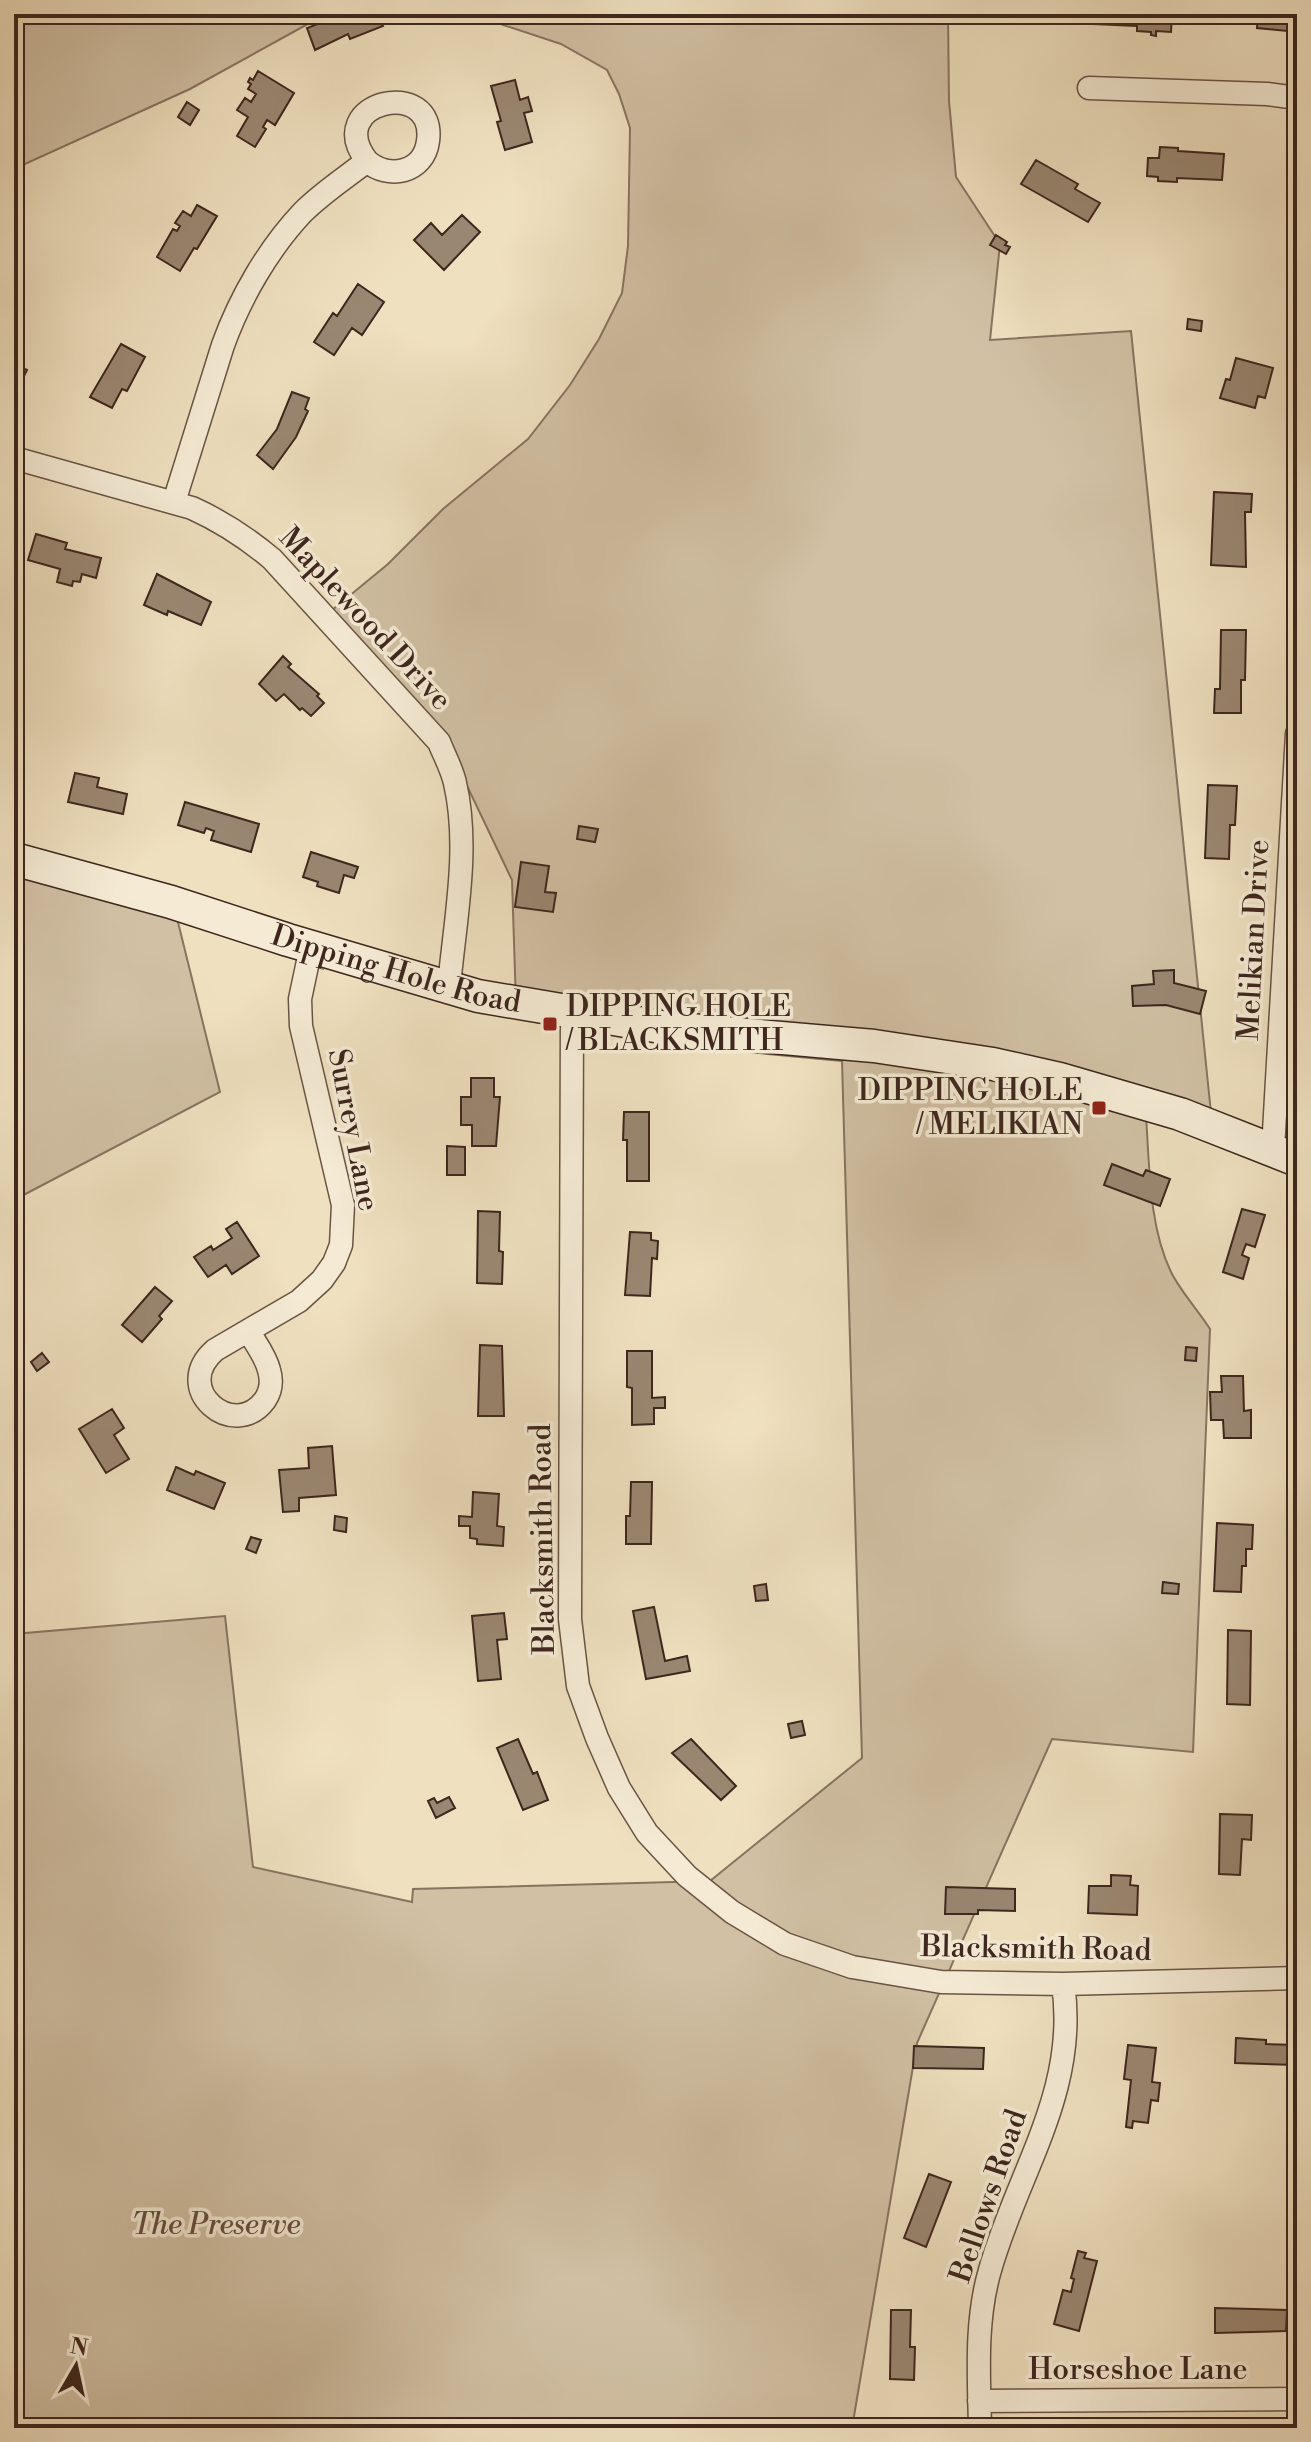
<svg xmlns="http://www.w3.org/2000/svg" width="1311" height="2442" viewBox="0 0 1311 2442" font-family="'Libre Bodoni',serif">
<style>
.green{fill:#d1c0a4;stroke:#887361;stroke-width:2}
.building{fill:#9a8772;stroke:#3e261e;stroke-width:2}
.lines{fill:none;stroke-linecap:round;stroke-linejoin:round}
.minor-casing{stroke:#6a5446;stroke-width:25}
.secondary-casing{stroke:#3e261e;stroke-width:35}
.minor{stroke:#f5ebd5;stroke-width:22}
.secondary{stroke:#f5ebd5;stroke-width:32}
.poi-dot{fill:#8f2418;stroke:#f5ebd5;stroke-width:3}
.labels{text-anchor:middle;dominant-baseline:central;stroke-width:7;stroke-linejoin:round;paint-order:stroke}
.street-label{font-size:30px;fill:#3e261e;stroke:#f5ebd5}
.poi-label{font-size:30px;fill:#3e261e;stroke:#f5ebd5;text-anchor:start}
.park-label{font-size:30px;font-style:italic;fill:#634c40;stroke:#f5ebd5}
</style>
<rect width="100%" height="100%" fill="#efe0bf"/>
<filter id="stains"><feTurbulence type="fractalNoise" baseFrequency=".0025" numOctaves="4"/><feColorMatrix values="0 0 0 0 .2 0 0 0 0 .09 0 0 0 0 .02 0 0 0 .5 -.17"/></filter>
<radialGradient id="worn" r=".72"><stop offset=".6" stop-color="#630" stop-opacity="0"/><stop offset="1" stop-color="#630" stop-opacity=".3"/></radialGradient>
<!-- green -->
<path class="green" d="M14,14H326L190,89L14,169Z
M470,14H948L949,101L956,177L1000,244L990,340L1131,331L1211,1113L1145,1104C1150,1158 1147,1222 1171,1272C1181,1292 1198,1310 1210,1329L1193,1752L1052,1739L917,2043L852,2428H14V1634L225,1616L253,1867L412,1902L413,1889L710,1881L862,1758L842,1061L695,1047L516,1004L512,880L459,769L326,615L388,564L443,509L528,439L570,385L599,339L622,293L628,246L630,128L619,94L607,70L561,44Z
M14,858L175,910L220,1092L14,1200Z"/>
<!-- building -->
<path class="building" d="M320,14L339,16L378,14L383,26L350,39L348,34L315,50L307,28L323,22Z
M1099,14H1172L1171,32L1156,31V36L1151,35V32L1137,31V26L1094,24V17H1099Z
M1258,14H1297V32L1257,28Z
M258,71L294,93L275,125L267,120L263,127L266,129L255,147L237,136L248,117L237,110L245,98L251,102L256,94L248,89L251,84L248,82L250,78L253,80Z
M515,80L520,100L528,97L532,111L524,113L532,142L505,150L497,122L501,121L491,86Z
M187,102L199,110L190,125L178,117Z
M1160,147L1178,148V151L1224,154L1222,180L1177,178V182L1158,181V177L1147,176L1148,158H1159Z
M1036,160L1078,184L1075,189L1100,203L1088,222L1021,184Z
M197,205L217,216L197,249L194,248L180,271L157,257L173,229L177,231L180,226L175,223L183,211L191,216Z
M462,215L480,232L444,270L414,240L431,223L442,235Z
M996,235L1007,242L1005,245L1010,247L1006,254L990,245Z
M358,284L384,302L362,335L352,328L334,355L314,342L333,313L337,316Z
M1188,319L1202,321L1201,331L1187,329Z
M121,344L145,357L127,391L122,389L112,408L90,397Z
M1236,358L1273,368L1265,398L1258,396L1255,408L1220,398L1226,379L1230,380Z
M14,364L27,370L15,394H14Z
M292,392L309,398L305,409L308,411L296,437L273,469L257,455L277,429Z
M1214,492L1252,494L1251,512H1245L1246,567L1211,565Z
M36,534L67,543L65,549L101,558L96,578L82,574L80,582L73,581L72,586L57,582L60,569L28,560Z
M157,574L211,602L201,625L168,611L167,615L144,605Z
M1221,630H1246L1245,680H1241V713H1214L1215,689H1220Z
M283,656L291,664L288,667L319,694L317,696L324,703L311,716L302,708L300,710L284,694L276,701L259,684Z
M75,773L99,778L97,787L127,794L123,814L68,802Z
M1208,785L1237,786L1235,825H1230L1229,859L1205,858Z
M185,802L259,824L251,852L211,840L214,831L206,828L204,833L178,825Z
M579,826L598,829L595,842L577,839Z
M311,852L358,867L354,878L344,875L339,893L317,886L318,882L303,877Z
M521,862L549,866L545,892L556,893L553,912L515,907Z
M1174,970V983L1206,991L1200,1014L1166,1005L1133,1006L1132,986L1154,984L1153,971Z
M471,1078H494V1097H500L496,1146H472V1125H461V1097H471Z
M624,1112H649V1181H627V1140H623Z
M447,1146L465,1147V1175H447Z
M1112,1164L1143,1176L1146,1170L1170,1179L1160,1206L1104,1185Z
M1242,1209L1265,1215L1255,1247L1246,1244L1242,1255L1249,1258L1243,1279L1223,1272Z
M478,1211L500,1212L499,1251L503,1252L502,1284L477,1283Z
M237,1222L259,1256L232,1274L226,1265L208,1277L194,1257L211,1246L213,1250L232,1238L226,1229Z
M630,1232L651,1233V1240L658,1241L657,1259L652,1258L650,1296L625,1295Z
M155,1287L172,1301L159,1316L162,1319L142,1342L122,1325Z
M480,1345L502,1346L504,1416H478Z
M1186,1347L1197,1348L1196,1361L1185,1360Z
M627,1351H652V1398L665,1397V1408H654V1424L632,1425V1388L627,1387Z
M42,1353L49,1362L37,1371L31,1362Z
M1221,1376H1243L1244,1411L1251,1410V1438H1224L1223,1420H1211L1210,1392H1222Z
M112,1409L124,1428L114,1435L129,1459L106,1473L79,1429Z
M332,1446L336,1495L299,1498V1511L283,1512L279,1470L309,1468L308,1448Z
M176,1467L194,1475L196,1471L225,1483L214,1509L167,1490Z
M631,1482H652L651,1544H626V1516H630Z
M473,1492L499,1494L497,1526L504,1527L503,1546L477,1544V1539L470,1538V1526H459V1516L472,1517Z
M335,1516L347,1518L346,1532L334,1530Z
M1217,1523L1253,1525L1252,1549H1246V1566H1242L1241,1592L1214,1591Z
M251,1537L261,1540L256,1553L246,1549Z
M1163,1582L1179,1584L1178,1594L1162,1593Z
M766,1584L768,1600L756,1601L754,1586Z
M654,1607L665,1661L687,1656L690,1671L646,1679L633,1611Z
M504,1613L507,1639L497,1640L501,1679L478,1681L472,1616Z
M1228,1630L1251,1631L1250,1705L1227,1704Z
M802,1721L805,1735L791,1738L788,1724Z
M518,1739L533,1774L537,1772L548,1800L523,1810L497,1748Z
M691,1739L736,1786L721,1800L672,1753Z
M449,1797L455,1808L436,1818L428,1801L434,1798L437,1803Z
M1220,1814L1252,1815L1251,1840L1242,1839L1240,1875L1219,1874Z
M1111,1875L1131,1876L1130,1885L1138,1886L1137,1915L1088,1913L1089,1886H1111Z
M946,1887L1015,1889V1911L978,1910V1914H945Z
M1236,2038L1266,2040V2044L1297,2045V2065L1235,2063Z
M1128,2045L1156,2048L1152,2082L1160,2083L1158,2101L1151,2100L1148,2123L1133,2121L1132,2128L1126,2127L1131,2080L1124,2079Z
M914,2046L984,2048L983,2069L913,2068Z
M929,2174L951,2182L926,2247L904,2238Z
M1078,2251L1086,2253L1084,2258L1097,2261L1079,2331L1054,2324L1063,2290L1071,2292L1074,2279L1071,2278Z
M1215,2308L1287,2310L1286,2331L1215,2333Z
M891,2310H911L910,2347H915L914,2380L890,2379Z"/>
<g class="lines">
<defs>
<path id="minor" d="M1089,88L1267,94L1297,98
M14,458L192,508C223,522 247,538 272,559L439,742C444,755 452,769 455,783C470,848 455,920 449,986
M174,502L223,345C240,298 268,249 303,212C322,193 345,178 367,161C321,101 437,76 428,141C424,173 388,180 367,161
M572,1013L570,1619L578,1686L597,1738L619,1788L647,1833L687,1876L732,1912L785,1944L852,1967L941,1982L1063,1984L1297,1978
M1273,1149L1297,734
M249,1332C256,1344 266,1357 269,1370C272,1380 271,1391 265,1400C234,1442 170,1389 215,1350L299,1301L322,1280L334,1263L341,1245L343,1205L301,1026L300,999L311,947
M979,2401L1297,2399
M980,2428C979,2376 975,2321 990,2270C1017,2173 1079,2091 1063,1984"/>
<g id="secondary">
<path id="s1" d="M14,859L171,902L288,940L478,996L667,1028L874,1046L993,1064L1060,1079L1180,1114L1297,1160"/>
</g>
</defs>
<!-- minor casing -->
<use href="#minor" class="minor-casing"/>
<!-- secondary casing -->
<use href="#secondary" class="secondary-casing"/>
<!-- minor -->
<use href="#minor" class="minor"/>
<!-- secondary -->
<use href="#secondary" class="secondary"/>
</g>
<!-- markers -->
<g class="poi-dot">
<rect x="542" y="1016" width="16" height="16" rx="4"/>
<rect x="1091" y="1100" width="16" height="16" rx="4"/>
</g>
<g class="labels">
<!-- street labels -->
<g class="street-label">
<text transform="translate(365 619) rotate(47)">Maplewood Drive</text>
<text transform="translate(1254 940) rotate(-87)">Melikian Drive</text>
<text stroke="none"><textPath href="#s1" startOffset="398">Dipping Hole Road</textPath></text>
<text transform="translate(353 1130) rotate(79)">Surrey Lane</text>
<text transform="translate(543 1539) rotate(-91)">Blacksmith Road</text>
<text transform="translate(1036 1949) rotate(1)">Blacksmith Road</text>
<text transform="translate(989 2196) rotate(-71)">Bellows Road</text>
<text x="1138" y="2370">Horseshoe Lane</text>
</g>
<!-- poi labels -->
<g class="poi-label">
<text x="566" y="1007">DIPPING HOLE<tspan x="566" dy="34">/ BLACKSMITH</tspan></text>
<text x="1083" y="1091" text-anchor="end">DIPPING HOLE<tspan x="1083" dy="34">/ MELIKIAN</tspan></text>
</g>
<!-- park labels -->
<g class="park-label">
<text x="216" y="2225">The Preserve</text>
</g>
</g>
<!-- margin -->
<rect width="1311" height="2442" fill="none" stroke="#efe0bf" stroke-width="48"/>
<rect x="16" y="16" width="1279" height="2410" fill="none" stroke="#3e261e" stroke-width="4"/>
<rect x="24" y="24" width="1263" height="2394" fill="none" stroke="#3e261e" stroke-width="2"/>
<!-- north arrow -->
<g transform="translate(76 2366) rotate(9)" stroke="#f5ebd5" stroke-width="6" paint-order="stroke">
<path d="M0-6L14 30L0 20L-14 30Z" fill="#3e261e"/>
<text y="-12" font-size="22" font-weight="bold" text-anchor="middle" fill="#3e261e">N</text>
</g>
<rect width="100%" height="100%" filter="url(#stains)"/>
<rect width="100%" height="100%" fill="url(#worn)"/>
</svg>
